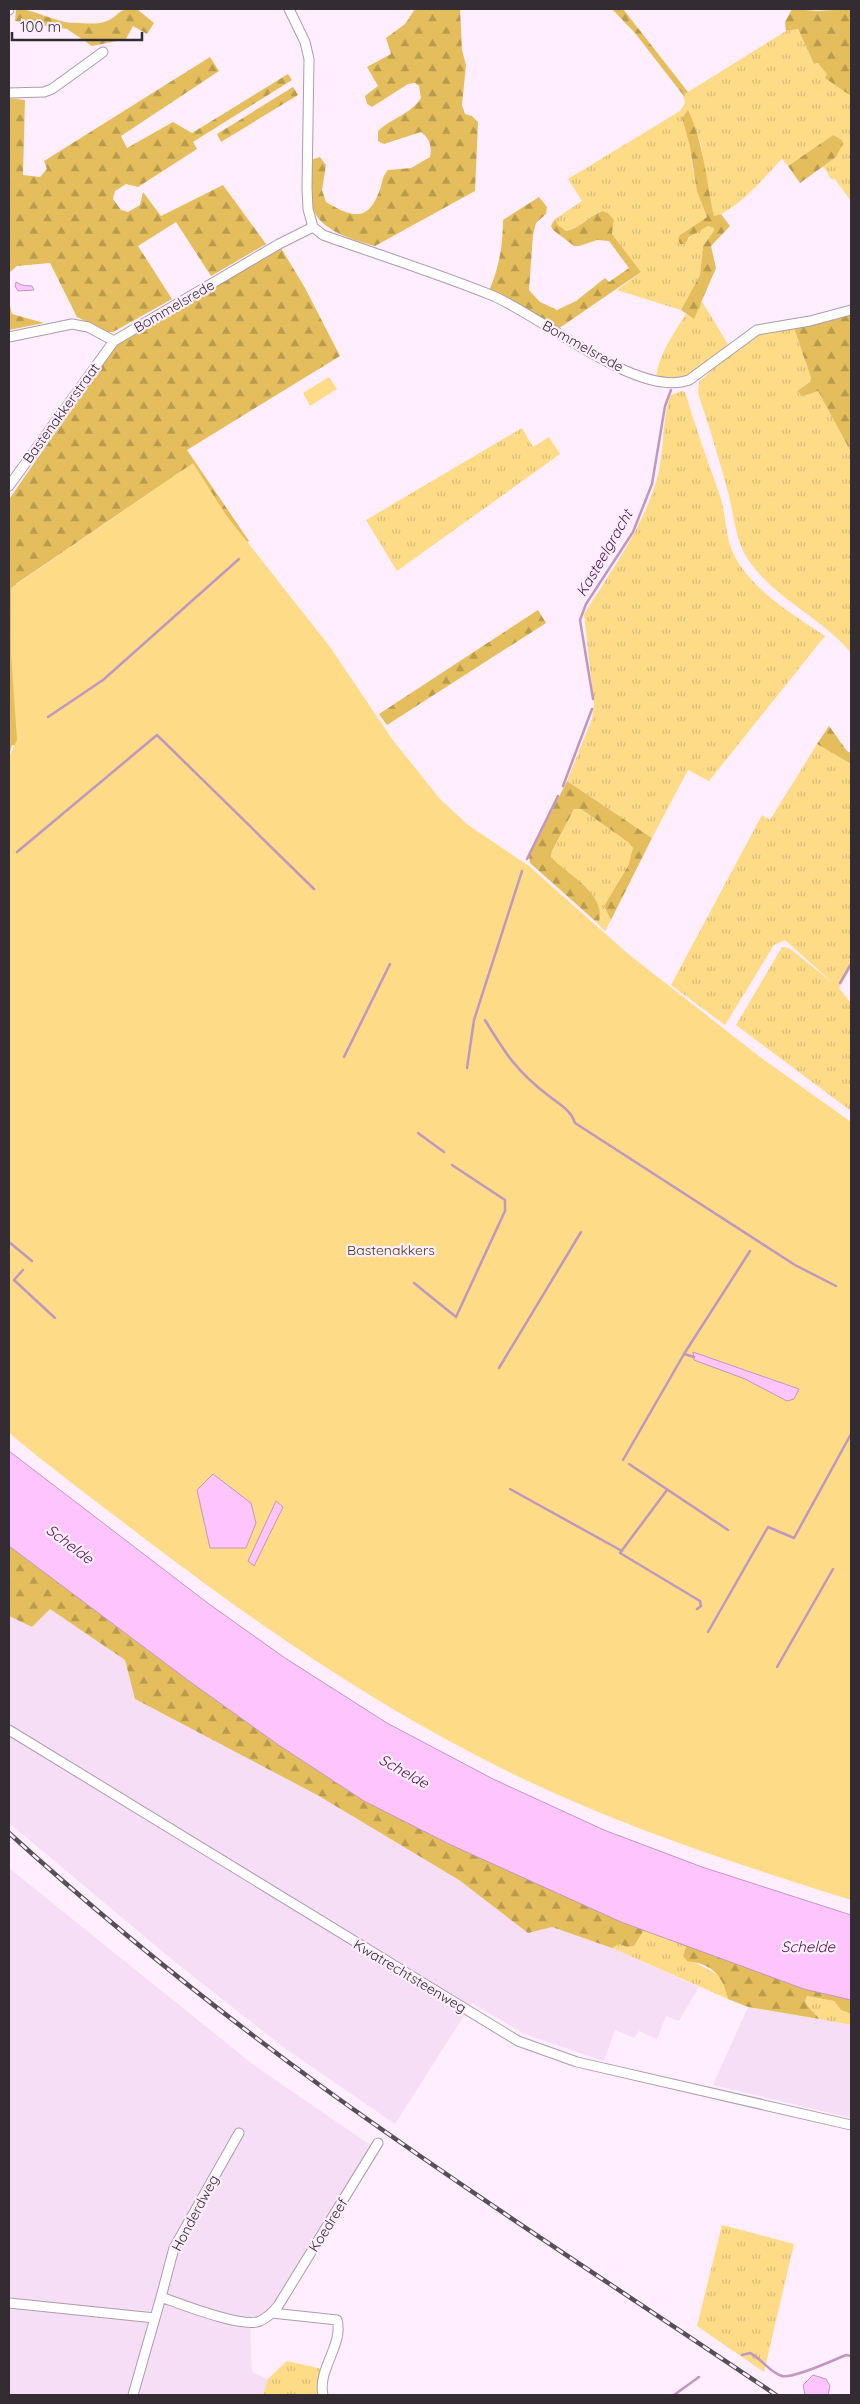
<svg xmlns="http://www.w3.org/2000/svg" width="860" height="2404" viewBox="0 0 860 2404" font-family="Quicksand,sans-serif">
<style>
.built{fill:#f6dff6}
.grass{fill:url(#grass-tufts)}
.forest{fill:url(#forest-firs)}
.green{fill:#fddb87}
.water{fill:#fdc4fe;stroke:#c097c1}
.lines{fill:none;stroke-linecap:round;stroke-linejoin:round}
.stream{stroke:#c097c1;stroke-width:2.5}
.minor-casing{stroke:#ac9cab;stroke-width:11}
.minor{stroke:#fff;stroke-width:9}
.rail-casing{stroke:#574f57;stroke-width:4.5}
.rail{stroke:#fef;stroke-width:2.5;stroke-dasharray:8;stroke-linecap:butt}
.labels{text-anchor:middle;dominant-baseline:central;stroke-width:4.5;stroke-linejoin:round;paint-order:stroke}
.street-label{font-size:14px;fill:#332d33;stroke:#fef}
.park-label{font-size:14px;fill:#48380e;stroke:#fef}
.water-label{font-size:15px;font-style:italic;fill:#4f1152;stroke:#fef}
</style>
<defs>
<pattern id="grass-tufts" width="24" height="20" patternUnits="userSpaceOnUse" patternTransform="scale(1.25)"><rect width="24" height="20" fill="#fddb87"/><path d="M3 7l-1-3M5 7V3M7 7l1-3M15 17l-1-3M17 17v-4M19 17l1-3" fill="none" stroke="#d9bc75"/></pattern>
<pattern id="forest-firs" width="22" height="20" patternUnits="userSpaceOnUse" patternTransform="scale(1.25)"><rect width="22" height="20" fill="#e4be5c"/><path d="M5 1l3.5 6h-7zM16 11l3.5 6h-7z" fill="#b99b4d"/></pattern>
</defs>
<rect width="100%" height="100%" fill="#fef"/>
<!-- built -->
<path class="built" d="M50,1608L125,1660L135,1699L319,1796L459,1880L528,1933L552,1927L612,1948L699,1987L679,2021L666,2016L657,2039L639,2031L634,2038L615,2030L604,2061L524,2034L472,2003L395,2124L283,2047L175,1962L9,1823V1616L32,1627Z
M9,1868L255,2066L372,2146L273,2304L260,2317L250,2319L252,2372L268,2379L263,2395H9Z
M748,2007L851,2025V2118L713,2085Z"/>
<!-- grass -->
<path class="grass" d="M798,29L814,64L818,63L851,96V201L834,178L832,180L823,166L836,157L833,135L788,166L782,159C762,179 741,207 714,217L705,178L701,144L688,111L682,118L690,147L693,169L707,217L680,235L685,244C691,234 698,230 708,226L714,228V232L703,246L700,275L681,310L617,290L641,272L612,234L614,220L608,213L601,211C589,216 579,229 565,231L558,225L555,219L582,201L568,179L680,111L685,103L683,95L786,31Z
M701,300L728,344L689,378L656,379C658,355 674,333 686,314L694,318Z
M794,328L811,378L810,382L797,391L803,395L818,391L851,452V653C824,620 783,603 756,570C734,544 736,522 728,492C719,459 709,426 698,393L699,382L743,342L762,332Z
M682,391L685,392C695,426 707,459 719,493C725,509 725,526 729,542C741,584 792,614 825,636L709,781L688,770L652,838L567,781L592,719L594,704L584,614C611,571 642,530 657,479C664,453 662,426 669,399L671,395Z
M522,428L533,447L549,437L560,454L397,571L366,520Z
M817,744L851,764V968L839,988L851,1003V1111L736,1025L782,947L789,948L833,983L785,940L774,945L725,1025L671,985L762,815L770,820Z
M574,809H581L628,842L633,848L628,866L604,906L611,920L605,931L594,920L599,921L551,857L552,851Z
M644,1930L687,1944L683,1956L720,1976L724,1981L728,1999L612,1948L619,1944L627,1947L634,1946Z
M807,1996L834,2001L841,2010L851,2014V2025L819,2019C815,2012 808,2009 805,2001Z
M722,2225L794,2244L764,2372L697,2326Z
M287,2361L322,2369L320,2395H263L268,2379Z"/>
<!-- forest -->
<path class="forest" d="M16,9C36,9 54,23 76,23C84,23 99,25 107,21C123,14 114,9 137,9L154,23L147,34L133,26L126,39L92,46L67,29L15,21Z
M415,9H460L462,50L466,65L462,105L465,114L472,116L478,122L475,191L375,246C355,241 319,230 313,208C309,193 311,176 311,160L320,157L326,165L322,190L326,202C350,216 367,224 379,192C383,183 381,177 388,170L411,168L430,157C432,146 430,139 421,132L384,144L378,141V131C392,118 411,114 421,98L419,86L415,83L408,84L372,107L367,104L365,96L378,86L367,67L391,54L386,38L405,24Z
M612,9H623L688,92L683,95L635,33Z
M792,9L817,11L851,9V96L825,78L827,74L818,63L814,64L798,29L786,31L785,22Z
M210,57L219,71L121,136L127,148L173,122L192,133L288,74L292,80L193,142L197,149L138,187L126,184L115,191L113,199L121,210L128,212L140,205L143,192L161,216L223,185L266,244L211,276L176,222L138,246L172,299L113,332H107L77,317L50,263L17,266L9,273V98L25,100L23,175L40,177L47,169L44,161Z
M293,87L298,95L221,142L217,134Z
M688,110C704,143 706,181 714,216L721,214L730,226L711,246L716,268L694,319L681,310L700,275L703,246L714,231V228L708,226L689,237L685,244H680L678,239L680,235L707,217L697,191L690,147L682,118Z
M833,135L842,140L843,144L836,157L800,183L788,166Z
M539,197L547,207L546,214L536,223L533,235L529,290L540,302L557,310L576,301L605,278L609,282L629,268L609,241L597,240L579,246H574L553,230L551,226L555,219L558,225L566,231C579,229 589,216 602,211L608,213L614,220L612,234L641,272L558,329L489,291C499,268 503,245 503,220Z
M281,248L305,288L340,356L187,450L249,541L243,544L183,470L16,584L22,747L12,745L9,757L10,498L116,345Z
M9,302L12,314L44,323L9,330Z
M851,313V452L818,391L803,396L797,391L810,382L811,378L794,328Z
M538,610L546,623L387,725L379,714Z
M829,726L847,751L851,753V764L817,744Z
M567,781L652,838L611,920L604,906L628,866L633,848L628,842L581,809H574L552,851L551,857C567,875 606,893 599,921L594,920L530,863L529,857L533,848Z
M9,1546L189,1681L280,1746L364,1801L451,1845L644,1930L634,1946L627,1947L619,1944L612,1948L552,1927L528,1933L459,1880L319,1796L135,1699L125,1660L50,1609L32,1627L9,1616Z
M687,1944L804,1989L851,2000V2014L841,2010L834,2001L807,1996L805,2001C808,2009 815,2012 819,2019L748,2007L728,1999C723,1975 712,1964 687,1961L683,1956Z"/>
<!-- green -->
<path class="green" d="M329,377L337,389L310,406L303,393Z
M193,463L226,515L330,647L392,739L440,799L468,825L529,866L627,953L760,1057L851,1122V1900C763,1872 674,1844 589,1808C424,1740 277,1640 136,1532C93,1499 50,1467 9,1433V757L17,740L11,654V588Z"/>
<!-- water -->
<path class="water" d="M16,282L22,285L32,286L34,290L18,291L15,286Z
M693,1352L799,1389L794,1399L787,1401L745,1379L694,1360Z
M9,1451L209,1604L285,1658L387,1723L493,1779L604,1830L702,1867L851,1915V2000L804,1989L621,1922L451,1845L364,1801L280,1746L189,1681L9,1546Z
M213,1474L251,1503L256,1523L246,1548H210L197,1490Z
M276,1501L283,1507L254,1566L248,1561Z
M813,2375L826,2379L830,2386L828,2395H805L803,2385Z"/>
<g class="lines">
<!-- stream -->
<path class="stream" d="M593,699L580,620L586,604L633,532L652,484L665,406L671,390
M48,717L103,680L239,559
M563,786L592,709
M17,852L157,735L314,889
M527,859L558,796
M840,983L851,964
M485,1020C505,1053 517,1072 549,1096C560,1105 571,1110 575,1123L795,1265L836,1286
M344,1057L390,964
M467,1068L474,1020L522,871
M418,1133L444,1152
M9,1242L32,1261
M23,1270L14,1280L55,1318
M414,1283L456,1317L505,1211V1200L452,1165
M684,1354L694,1357
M499,1368L581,1232
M623,1460L684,1354L750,1251
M629,1464L728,1530
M510,1489L622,1551
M667,1490L620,1553L700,1601L701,1606L697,1609
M708,1632L768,1527L794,1538L851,1434
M777,1667L833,1569
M742,2355L750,2353C761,2358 770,2373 782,2376C793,2379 834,2360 846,2355L851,2356
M674,2395L699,2377"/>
<defs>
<path id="minor" d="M289,9L305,42L309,59L307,188L308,209L313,227
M9,10V9
M9,93L44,92L52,89L103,52
M9,337L72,324L88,327L114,341
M9,486L114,341L279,244L313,227L323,235C379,255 436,273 491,295C541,315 637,399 689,380L757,330L810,321L851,310
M9,1730L518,2041L577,2062L851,2125
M161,2297L174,2248L239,2133
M9,2303L155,2318
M272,2313L337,2320C344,2344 317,2370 323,2395
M133,2395L161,2297C181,2304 243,2329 260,2321C267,2318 273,2312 278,2306L378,2143"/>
</defs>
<!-- minor casing -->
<use href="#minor" class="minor-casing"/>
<!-- minor -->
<use href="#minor" class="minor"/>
<defs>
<path id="rail" d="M9,1833C109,1924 215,2009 325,2089C472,2195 625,2293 776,2395"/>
</defs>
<!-- rail casing -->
<use href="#rail" class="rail-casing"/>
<!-- rail -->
<use href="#rail" class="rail"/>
</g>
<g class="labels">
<!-- street labels -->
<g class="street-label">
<text transform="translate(174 306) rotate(-30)">Bommelsrede</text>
<text transform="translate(583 346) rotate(29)">Bommelsrede</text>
<text transform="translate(61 413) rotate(-54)">Bastenakkerstraat</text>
<text transform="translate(410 1976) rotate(31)">Kwatrechtsteenweg</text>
<text transform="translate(195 2213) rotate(-62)">Honderdweg</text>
<text transform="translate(328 2225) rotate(-58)">Koedreef</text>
</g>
<!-- park labels -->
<g class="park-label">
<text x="391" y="1250">Bastenakkers</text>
</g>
<!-- water labels -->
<g class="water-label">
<text transform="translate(604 553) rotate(-60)">Kasteelgracht</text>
<text transform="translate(70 1544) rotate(37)">Schelde</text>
<text transform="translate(404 1771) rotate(29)">Schelde</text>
<text x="808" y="1946">Schelde</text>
</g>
</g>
<!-- border -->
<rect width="860" height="2404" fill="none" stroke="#332d33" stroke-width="20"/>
<!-- scale -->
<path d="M12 32v8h130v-8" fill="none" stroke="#332d33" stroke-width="2.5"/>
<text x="20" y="32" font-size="15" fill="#332d33" stroke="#ffeeff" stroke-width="4" paint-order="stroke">100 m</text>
</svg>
